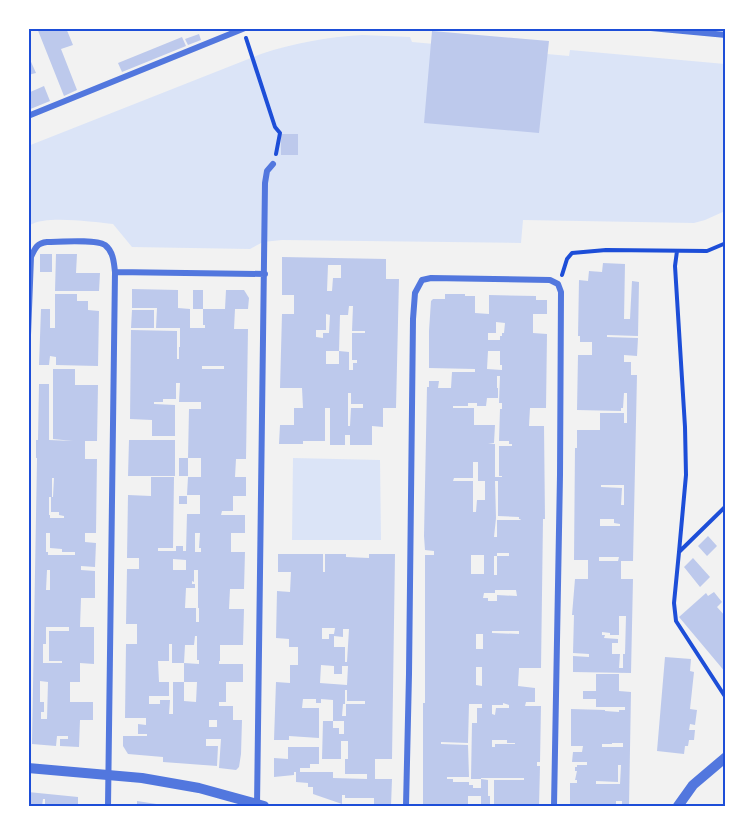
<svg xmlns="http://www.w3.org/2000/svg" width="754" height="835" viewBox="0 0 754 835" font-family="'Libre Baskerville',serif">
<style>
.green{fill:#dbe4f7}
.building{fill:#bdc9ec;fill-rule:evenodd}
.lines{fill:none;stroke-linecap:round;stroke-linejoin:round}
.path{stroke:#1d4ed8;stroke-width:4}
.minor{stroke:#5277de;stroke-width:6}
.tertiary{stroke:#5277de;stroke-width:10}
.neatline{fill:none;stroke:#1d4ed8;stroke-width:2}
</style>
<rect width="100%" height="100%" fill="#f2f2f2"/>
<!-- green -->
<path class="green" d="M362,35L410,37L412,42L569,56L570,50L725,64V211L705,220L694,223L523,220L521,243L282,240L263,242L250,249L132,247L113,224C93,222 46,215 30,225L28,222V146L261,54C294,43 327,37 362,35Z
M293,458L380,460L381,540H292Z"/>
<!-- building -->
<path class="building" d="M37,28H66L73,45L61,49L77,90L64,96Z
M432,31L549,41L539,133L424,123Z
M199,34L201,40L188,45L185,39Z
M182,37L186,46L122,72L118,63Z
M28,55L36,73L28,75Z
M44,86L50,101L28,110V93Z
M281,134H298V155H281Z
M40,254H52V272H40Z
M56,254H77L76,273H100L99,291H55Z
M282,257L386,259V279H399L396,408H383V427L372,426V445H350V435H345V445H330V408H325V441H303V444H279L280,425H294V408H303L302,388H280L282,314H294V295H282ZM328,265H341V278H333L332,291H327ZM349,306H353L352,331H365V333H352V360H357V363H353V370H349V352L339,351V364H326V351H339L340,315H348ZM326,314L330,315L329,333H323V338L316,337V330H326ZM348,393H351V404H363V408H351L350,426H348Z
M603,263L625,264L624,319H630L632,281L639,282L638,336L607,335V337L638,338L637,356L624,355V362H631V375H637L633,561H621V579H633L631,673L573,672V656L589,657V654L573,653L574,615H572L575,579H588V560H574L575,448H577V430H600V413H624V423H627V393H624L623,408H621V411L577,410L578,355H592V342H580V336H578L579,280L588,281L589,271L602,272ZM601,485H624V505H621L622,488L601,487ZM600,519H614V523L620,524V526H600ZM599,557H619L618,561H599ZM619,616H626L625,654H623V668H619L620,654H612V643H618V639L604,638L605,635H602V632L610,633V635H619Z
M132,289L178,290V308L190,309V328H205V325H203V309H225L226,290H244L249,298L248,309H235L234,329H248L246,459H236L235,477H246V496H233V511H222L221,515H245V533H231V552H245L244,589H230L229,609H244L243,645H220V661H219V664H243V682H226V702H219V706H233V720H242L241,754L239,767L236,770L219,768L221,739H206V746H218L217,766L163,762V757L128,754L123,746V736H147V734H138V724L146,725V718H125L126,644H137V624H126L127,569H139V558H127L128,495L151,496V477H174L173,548H158V551H176V546H183V551H186L187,514H200V495H187L188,477H201V458H188L189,409H201V402H179L180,383H176V399H163V402H154V404L175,405V436H152V420L130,419L131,330L177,331V359H179V347H180V328H156L157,308H132ZM202,366H224V369H202ZM195,533H200L199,548H201V552H195ZM173,559L186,560V570H173ZM194,570H198V608H199V622H196V608H185L186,588H195V584H192V581L194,582ZM195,636H197V660H199V664L184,663L185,645H194ZM169,644H172V663H184V682H197L196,702L184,701V682H173V714H169L170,700H160V704H149V696H169V682H159L158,661H169ZM209,720H217V727H209Z
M193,290H203V309H193Z
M55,294H77V301H88V310L99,311L98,366L56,365V357L50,356L49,365H39L41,309H50V328H55Z
M445,294H465V296H475V313L489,314V295L536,296V300H547V314H533V333L547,334L546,408H530L529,426H544L545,519H543L541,668H519L518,686L535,688V702H526L525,706H541L540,762H537V766H540L539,806H494V780H524V778H481V779H471L472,723H477V708H482V704H469L468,743L441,742V744L468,745L469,777H447V779H453V782H469V785H473V788H481V779L488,780V796H490V806H481V796H468V806H423V703H425V555H434V551L425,550L424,536L427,387H429V381H439L438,388H451L452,372H475V369L429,368V331L431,301L433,299H445ZM496,322L505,323L504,333H502V336H500V340H488V333H496ZM488,351H500V365H502V370L487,369ZM497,376H500L499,403H502V409H500L499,441H509V444H512V446H499V476H502V477H495V444H488L494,443L495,425H474V408H453V406H468V403H477V406H486L487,398H498V388H497ZM473,462H478V481H485V500H477L476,512H473V481H453L454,478H473ZM495,481H498V516L519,517V519H521L520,520H497V537H494L496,518ZM497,553H509V556H497V575H494V556H497ZM471,555H484V574H471ZM495,590H516L517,596L497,595V601H488V598H483L484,593H495ZM492,631H519V634L492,633ZM476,634H483V649H476ZM476,667H482V686L476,685ZM503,703L509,705V708H496L495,715L492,714V705H503ZM492,740H507V743H515V744H495V747H492Z
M132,310H154V328H131Z
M53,369H75V385H98L97,441H85V459H97L96,533H85V542L96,543L95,567L81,566V570L95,571V598H81L80,627H94V664L80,663V682H70V702H93V720H80L79,747L60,746V739H68V736H57L56,746L32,744L37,458H36V440H38L39,384H49V440L73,441L53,439ZM52,478H54L53,497H51V512H59V515L64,516V518H50V515H49V497H52ZM46,533H50V548L62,549V552H75V555H48V552H46ZM47,570H50V590H46ZM46,627H69V631H49V661H62V663H43V644H46ZM40,681L48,682L47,719H41V712H44V702H40Z
M129,440H175V476H128Z
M179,458H188V476H179Z
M179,496H187V504H179Z
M708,536L717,546L707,556L698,546Z
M278,554H323V572H325V554H346V557L369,558V554H395L392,759H375V779H392L391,806H374V798H345V795H342V804L313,794V787H308V783L296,782V772H294V775L274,777V758L288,759V747H319V764H310V768H300V772H333V778L367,779V774H345V759H348V741H341V759H322L323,721H333V728H339V734H344V721H333V700L321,699V703H316V699H303L302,708H319V738L289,736V740H274L276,682L290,683V665H298V647H289V639L276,638L277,591L290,592L291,572H278ZM322,628H335L334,634H329V639H322ZM343,629H349L347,662H345V647H334V636L343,637ZM321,665L334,666V674H342V666H348L347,685L320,683ZM345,690H347V701H365V704H346V716H342L343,704H345Z
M693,558L710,577L700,587L684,567Z
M714,592L722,602L717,607L726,617V673L679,617L706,593L708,596Z
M665,657L691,659L690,671L694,672L690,709L697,710L695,725L690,724L689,730H695L694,740H689L688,746H685L684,754L657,751Z
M596,674H619V691L631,692L629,806H622V801H616V806H570V783H577V780H575L577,771H575V767H577V765H587V762H572L573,752H582L583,746H571V709L605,710V711L619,712V710H625V707H596V699H583V691H596ZM612,743H623V747H602V744H612ZM618,765H621L620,784H596V781L618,782Z
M28,792L78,797V806L45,805V799H43L42,806H28Z
M137,801L163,805V806H137Z"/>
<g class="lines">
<!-- path -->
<path class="path" d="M246,38L275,127L280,133L276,154
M677,251L675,266L685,427L686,475L679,552
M562,275L567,259L572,253L606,250L707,251L726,243
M726,506L679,552L674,603L676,621L726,698"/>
<!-- minor -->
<path class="minor" d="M651,28L726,35
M28,116L245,28
M28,335L31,257C35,248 37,243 47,242C59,242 95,239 105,245C113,251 114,262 115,272
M108,806L115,272L265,274
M257,806L265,183L267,171L273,164
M406,806L409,674L413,319L415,293L422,280L431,278L550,280L558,284L561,292L560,475L554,806"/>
<!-- tertiary -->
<path class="tertiary" d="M28,768L142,778L199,788L264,806
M678,806L693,785L726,757"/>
</g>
<!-- border -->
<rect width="754" height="835" fill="none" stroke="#ffffff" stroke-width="60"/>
<rect x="30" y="30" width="694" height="775" class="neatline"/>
</svg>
